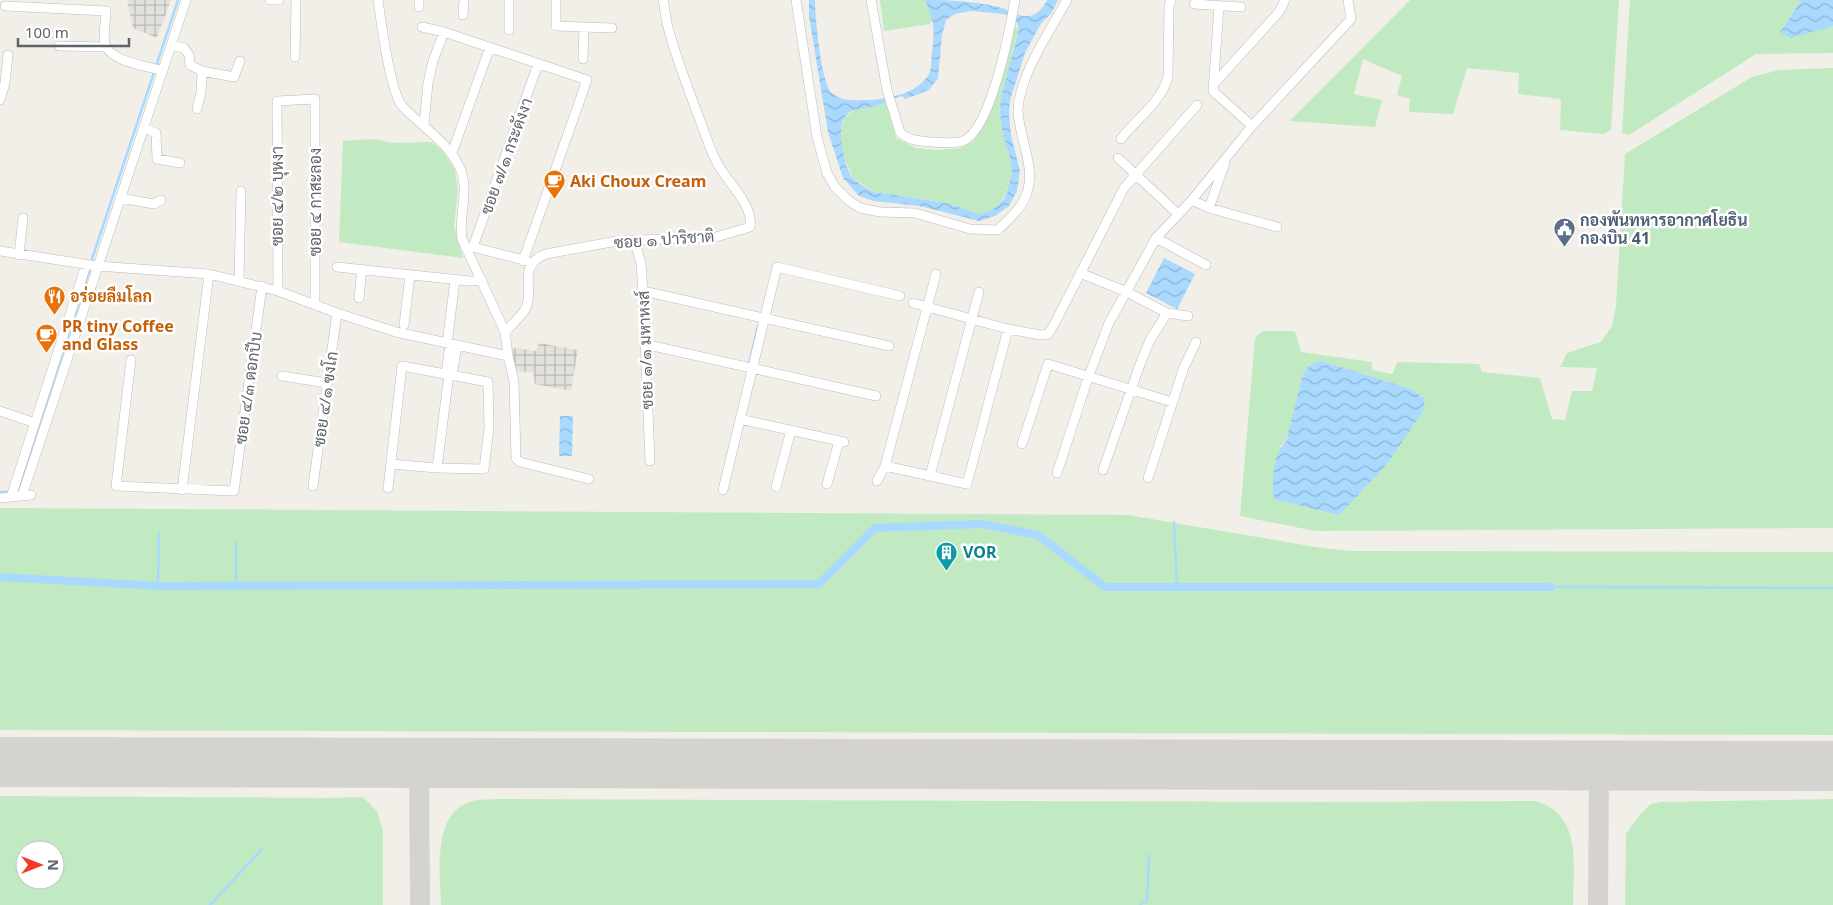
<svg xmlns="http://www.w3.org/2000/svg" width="1833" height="905" viewBox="0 0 1833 905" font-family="'Noto Sans',Sarabun,sans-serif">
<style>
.industrial{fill:url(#industrial-grid)}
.green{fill:#c2eac2;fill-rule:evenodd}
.water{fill:url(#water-waves);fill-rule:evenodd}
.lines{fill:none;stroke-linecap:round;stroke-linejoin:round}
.stream{stroke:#a9d9ff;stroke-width:2.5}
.canal{stroke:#a9d9ff;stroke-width:8}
.taxiway{stroke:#d4d3d0;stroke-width:20}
.runway{stroke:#d4d3d0;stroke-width:50}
.minor-casing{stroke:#b9bcc1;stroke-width:10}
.minor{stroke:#fff;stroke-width:9}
.labels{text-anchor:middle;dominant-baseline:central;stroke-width:5;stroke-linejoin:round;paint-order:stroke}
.street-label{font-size:16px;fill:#5e6368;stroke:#fff}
.food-label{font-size:16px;font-weight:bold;fill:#c56008;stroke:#fff;text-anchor:start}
.service-label{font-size:16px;font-weight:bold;fill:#4e5e75;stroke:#fff;text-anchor:start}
.culture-label{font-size:16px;font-weight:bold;fill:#0d838f;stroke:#fff;text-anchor:start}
</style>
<defs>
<pattern id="industrial-grid" width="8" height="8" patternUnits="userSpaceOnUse" patternTransform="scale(1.25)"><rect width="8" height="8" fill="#e2e1db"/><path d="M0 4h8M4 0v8" fill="none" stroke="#babab5"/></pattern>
<pattern id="water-waves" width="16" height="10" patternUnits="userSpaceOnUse" patternTransform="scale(1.25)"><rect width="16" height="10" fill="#a9d9ff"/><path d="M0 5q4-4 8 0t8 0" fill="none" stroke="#8db4d2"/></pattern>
</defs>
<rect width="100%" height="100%" fill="#f1efe7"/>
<!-- industrial -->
<path class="industrial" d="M127,0H171L157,38L133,28Z
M539,343L578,350L571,391L535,384L533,373L514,371L509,347L536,351Z"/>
<!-- green -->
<path class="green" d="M880,0H925L933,17L930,24L884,31Z
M1410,0H1619L1611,130L1604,134L1560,130L1561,99L1518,94L1519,73L1467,68L1453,114L1409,112L1410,99L1397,95L1402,76L1363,59L1354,94L1382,100L1375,127L1290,121Z
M1630,0H1798L1800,2L1780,32L1822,28L1833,26V53L1756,54L1629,135L1622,133Z
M1014,26L1019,29L1013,49L1000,113L1003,136L1010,157L1012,171L1009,186L1003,199L992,210L979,214L947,203L874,192L853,178L843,155L840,133L845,117L858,108L881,104L885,100L896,138L916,148L937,150L960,148L973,142L991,110Z
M1833,68V528L1315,531L1240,516L1255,338L1263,331H1295L1301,352L1372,362V370L1393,374L1397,362L1479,364L1482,372L1540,378L1552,419L1565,420L1572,391H1592L1597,368L1560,367L1567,353L1601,342L1612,326L1616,305L1625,154L1752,77L1779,70ZM1322,361L1411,389L1425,399L1279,448L1285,441Z
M375,139L391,143L432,142L444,153L455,170L458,190L454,226L463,258L339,242L343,141Z
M0,508L1128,515L1322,548L1352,551L1833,552V735L0,730Z
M0,796L327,798L363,797L377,811L383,831V905H0ZM25,850H55V880H25Z
M496,799L1324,802L1535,801C1583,814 1573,865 1573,905H441C440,874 432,815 469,802C477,799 488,800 496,799Z
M1833,799V905H1625L1626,834L1641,813L1651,804L1661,802Z"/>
<!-- water -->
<path class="water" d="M809,0H815C815,16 821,83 832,93C842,102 856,100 868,100C889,99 917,94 929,74C932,69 931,58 932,52C935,29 934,21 925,0C950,0 974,1 998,7C1008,9 1016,17 1027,16C1037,16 1043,8 1047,0H1058L1051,14L1043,21L1035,34L1025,53L1010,100L1009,117L1011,135L1020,171L1017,191L1009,206L995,216L979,221L920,206L874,201L859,196L843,178L828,132L809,16ZM972,11L1003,14L1015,18L1019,29L1001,97L1000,113L1003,136L1010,157L1012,171L1009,186L1004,199L992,210L979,214L947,203L874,192C867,188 860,185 854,179C844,169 836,129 845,117C854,105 869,110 881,104C889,100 893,99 902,96L905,99L929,90L938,78L942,35L946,20L955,14Z
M1798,0H1833V26L1791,38L1780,32L1800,2Z
M1164,258L1195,274L1177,309L1146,293Z
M1322,361L1411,389L1425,399L1423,411L1387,464L1339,515L1274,499C1272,481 1272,456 1286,441L1303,375C1308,365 1312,363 1322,361Z
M560,416H573L572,456H559Z"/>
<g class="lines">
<!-- stream -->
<path class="stream" d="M91,262L178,0
M749,364L758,326
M20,483L90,268
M0,492H7
M1174,522L1177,587
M158,586L159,533
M236,586V543
M1551,587L1833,588
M210,905L262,849
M1140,905L1147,900L1149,855"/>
<!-- canal -->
<path class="canal" d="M0,577L158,586L819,584L875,528L982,524L1038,535L1105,587H1551"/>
<!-- taxiway -->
<path class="taxiway" d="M419,763L420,905
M1598,905L1599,766"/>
<!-- runway -->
<path class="runway" d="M0,762L1833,766"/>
<defs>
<path id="minor" d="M270,0H279
M378,0C381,21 390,93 403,107C422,127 448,142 460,168C470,191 458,216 462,239L505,332L508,356L514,381L516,458L520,462L589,479
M556,0V26L612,28
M796,0L817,137L827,173L835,187L848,200L860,208L880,212L915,213L970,229L998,230C1008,220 1019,211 1025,198C1038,170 1019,139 1018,111C1018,104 1020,95 1022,89C1029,62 1053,25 1067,0
M871,0L887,90L900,132C908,141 921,141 932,142C942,143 953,144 963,141C991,130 1010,29 1015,0
M1194,4L1241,7
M5,6L106,11C106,19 102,39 106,46C112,62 148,66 163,71
M1219,6L1213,91L1252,126
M419,7V0
M463,15L464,0
M422,27L444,32L587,80L523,261
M509,30V0
M171,45L184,48L189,55L190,65L202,71L201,93L197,109
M59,46L106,47
M295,57L296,0
M583,59L584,27
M202,71L234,77L240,61
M1213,85L1279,12L1285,0
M0,100L5,83L8,55
M424,125L428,83L433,61L444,32
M144,128L156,133L157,159L180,163
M1121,139C1136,119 1162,102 1168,76L1169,6L1171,0
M452,153L490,47
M1118,158L1178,214
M120,198L154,204L161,200
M1192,200L1209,208L1277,227
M1209,208L1225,163
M1156,238L1206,265
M634,240L641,263L643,291L650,461
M473,247L538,64
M469,248L473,247L527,261
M0,251L97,266L209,274L278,291L337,313L396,332L508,356
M19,255L23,218
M337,267L469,281L482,280
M1080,273L1127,292L1167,313L1188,316
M239,280L241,191
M278,291L277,101L315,99V304
M643,291L889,346
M359,298L362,269
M913,303L1008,329L1040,335L1048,334L1056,321L1124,188L1197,105
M404,325L410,275
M505,332C512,324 521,317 526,308C535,288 516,266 546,254L617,241L716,237L750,227C754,204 726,182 716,161C708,145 703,127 696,110C686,82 674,53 667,23C665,15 665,8 663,0
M448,336L455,280
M644,344L876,396
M131,360L116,486L234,491L262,286
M446,374L450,344
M452,375L457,346
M282,376L327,383
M0,411L35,423
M740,419L844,442
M1022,444L1048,364L1172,402
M885,466L967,484L1008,329
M437,468L449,374
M1103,470L1139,367L1150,340L1167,313
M1057,473L1089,375L1109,323L1156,238L1192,200L1252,126L1351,19L1348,0
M930,476L979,292
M1148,478L1184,367L1196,342
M877,481L885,466L936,274
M827,484L839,441
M313,486L337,313
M776,487L791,430
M388,488L402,366L488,382L489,428L484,469L437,468L391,464
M182,490L209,274
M723,490L777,267L900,296
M22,496L186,0
M11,497L86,265
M0,498L31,495"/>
</defs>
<!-- minor casing -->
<use href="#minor" class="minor-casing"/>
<!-- minor -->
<use href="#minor" class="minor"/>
</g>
<!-- icons -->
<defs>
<symbol id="cafe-pin" viewBox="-11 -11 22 30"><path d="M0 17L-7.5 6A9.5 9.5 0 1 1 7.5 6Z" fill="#e8710a" stroke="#fff"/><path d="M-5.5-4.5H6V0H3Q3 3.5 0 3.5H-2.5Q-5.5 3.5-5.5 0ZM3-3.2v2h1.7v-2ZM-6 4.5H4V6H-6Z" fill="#fff"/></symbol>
<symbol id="civic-pin" viewBox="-11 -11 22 30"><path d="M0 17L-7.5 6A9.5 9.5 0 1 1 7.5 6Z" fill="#5c6f8a" stroke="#fff"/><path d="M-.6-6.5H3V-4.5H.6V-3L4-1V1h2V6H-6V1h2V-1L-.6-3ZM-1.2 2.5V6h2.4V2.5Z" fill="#fff"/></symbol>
<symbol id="restaurant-pin" viewBox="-11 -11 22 30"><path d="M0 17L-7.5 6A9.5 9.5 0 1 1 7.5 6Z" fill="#e8710a" stroke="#fff"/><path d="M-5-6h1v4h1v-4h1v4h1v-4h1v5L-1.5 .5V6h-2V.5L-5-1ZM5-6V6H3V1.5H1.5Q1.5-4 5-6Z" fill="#fff"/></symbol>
<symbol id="building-pin" viewBox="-11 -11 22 30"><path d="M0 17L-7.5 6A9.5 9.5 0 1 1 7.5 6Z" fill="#0f9aa8" stroke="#fff"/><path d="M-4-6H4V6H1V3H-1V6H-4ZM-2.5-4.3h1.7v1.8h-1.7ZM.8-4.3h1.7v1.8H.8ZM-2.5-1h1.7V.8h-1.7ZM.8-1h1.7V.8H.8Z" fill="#fff"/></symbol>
</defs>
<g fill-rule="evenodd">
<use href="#cafe-pin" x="542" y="168" width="25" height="34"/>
<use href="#civic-pin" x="1552" y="216" width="25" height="34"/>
<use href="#restaurant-pin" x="42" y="284" width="25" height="34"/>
<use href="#cafe-pin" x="34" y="322" width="25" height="34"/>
<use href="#building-pin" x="934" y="540" width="25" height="34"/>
</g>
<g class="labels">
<!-- street labels -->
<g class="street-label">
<text transform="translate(506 156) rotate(-70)">ซอย ๗/๑ กระดังงา</text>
<text transform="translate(277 196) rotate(-90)">ซอย ๔/๒ บุหงา</text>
<text transform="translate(315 202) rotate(-90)">ซอย ๔ กาสะลอง</text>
<text transform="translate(664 239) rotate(-4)">ซอย ๑ ปาริชาติ</text>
<text transform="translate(645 350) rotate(-92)">ซอย ๑/๑ มหาหงส์</text>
<text transform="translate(248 388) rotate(-82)">ซอย ๔/๓ ดอกปีบ</text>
<text transform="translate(325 399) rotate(-82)">ซอย ๔/๑ ฃงโก</text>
</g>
<!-- food labels -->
<g class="food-label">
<text x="570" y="181">Aki Choux Cream</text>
<text x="70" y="296">อร่อยลืมโลก</text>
<text x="62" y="326">PR tiny Coffee<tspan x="62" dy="18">and Glass</tspan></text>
</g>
<!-- service labels -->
<g class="service-label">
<text x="1580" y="220">กองพันทหารอากาศโยธิน<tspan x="1580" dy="18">กองบิน 41</tspan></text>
</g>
<!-- culture labels -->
<g class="culture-label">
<text x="963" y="552">VOR</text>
</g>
</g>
<!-- north arrow -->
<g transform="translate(40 865) rotate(90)"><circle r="24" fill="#ffffff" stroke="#bfc1c3"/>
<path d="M0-4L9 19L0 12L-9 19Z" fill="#f53a29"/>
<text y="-8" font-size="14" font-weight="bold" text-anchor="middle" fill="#5e6368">N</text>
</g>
<!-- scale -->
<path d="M18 38v8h111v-8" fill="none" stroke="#5e6368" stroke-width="2.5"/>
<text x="25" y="38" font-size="15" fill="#5e6368" stroke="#ffffff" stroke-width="4" paint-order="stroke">100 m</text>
</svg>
